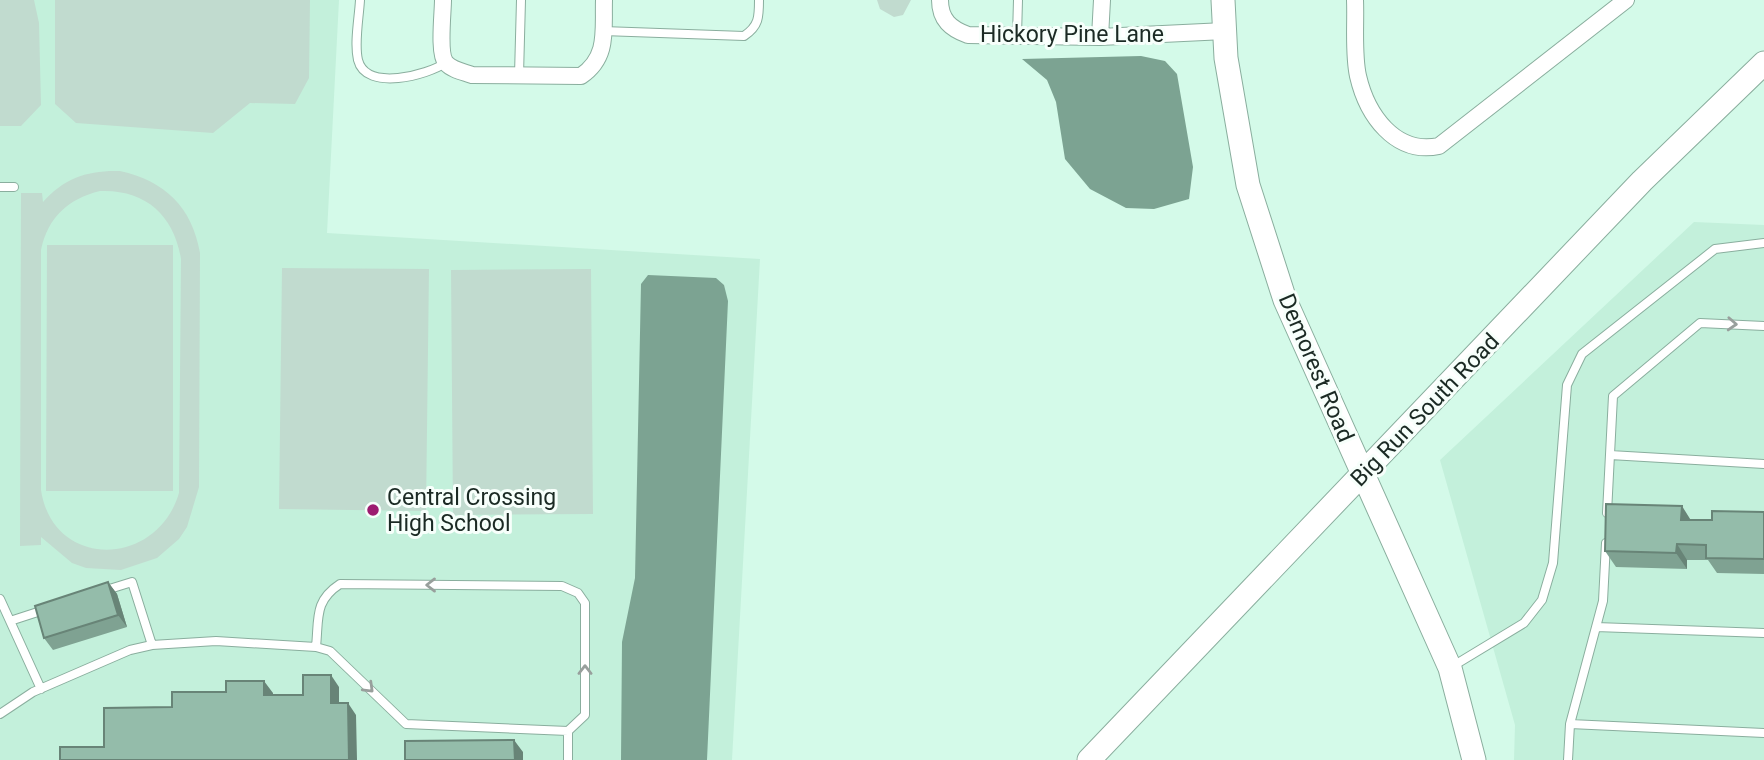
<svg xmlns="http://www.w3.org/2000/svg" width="1764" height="760" viewBox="0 0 1764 760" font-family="Roboto,sans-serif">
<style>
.built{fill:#c3f0db}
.green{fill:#c1dbcf;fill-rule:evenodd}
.water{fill:#7ca392}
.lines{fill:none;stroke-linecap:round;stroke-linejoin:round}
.lane-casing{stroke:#8aae9e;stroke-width:10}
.street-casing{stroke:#8aae9e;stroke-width:18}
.secondary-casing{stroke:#8aae9e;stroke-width:25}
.lane{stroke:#fff;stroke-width:8}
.street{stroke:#fff;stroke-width:16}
.secondary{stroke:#fff;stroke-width:23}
.wall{fill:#7fa292}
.shaded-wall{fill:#688477}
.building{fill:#94bcaa;stroke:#688477;stroke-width:2}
.oneway{stroke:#989f9c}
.poi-dot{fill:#9c1b70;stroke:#f7fffb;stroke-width:2.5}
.labels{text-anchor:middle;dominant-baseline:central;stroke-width:6;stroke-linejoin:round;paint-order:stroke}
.street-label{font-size:23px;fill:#1b2a24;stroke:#f7fffb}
.poi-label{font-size:23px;fill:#1b2a24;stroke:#f7fffb;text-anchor:start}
</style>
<rect width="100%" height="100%" fill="#d4fae9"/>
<!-- built -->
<path class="built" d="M0,0H339L327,233L760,259L732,760H0Z
M1694,222L1764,225V760H1514L1515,725L1440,460Z"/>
<!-- green -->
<path class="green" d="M0,0H34L39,23L41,105L21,126H0Z
M55,0H310L309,78L295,104L250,103L213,133L76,123L55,104Z
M877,0H911L903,15L894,17L880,9Z
M120,171C165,181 192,207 200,253L199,487L187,527L179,539L157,558L121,570L86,568L72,563L41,537V545L20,546L21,193H42L43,202C64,178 88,170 120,171ZM100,191C145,189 174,215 181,259L179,493C157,568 53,570 41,490V250C48,217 68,199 100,191Z
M47,245H173V491H46Z
M282,268L429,269L426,511L279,509Z
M591,269L593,514L453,515L451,270Z"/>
<!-- water -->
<path class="water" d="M1141,56L1165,61L1177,74L1193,167L1189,199L1154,209L1126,208L1090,189L1065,159L1056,102L1047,80L1022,59Z
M648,275L716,278L724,285L728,301L707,760H621L622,642L635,578L641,284Z"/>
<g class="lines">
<defs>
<path id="lane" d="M360,0C359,18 354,43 358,60C366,92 428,75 445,63
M603,31L744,36C759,26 759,17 759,0
M1017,36L1018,0
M519,75L521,0
M0,187H14
M1610,455L1764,464
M1607,513L1613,396L1700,323L1764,326
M103,591L132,582L152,645
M0,599L41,689
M10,621L47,609
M1596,627L1764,633
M1453,666L1524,623L1542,600L1553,563L1567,385L1582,354L1715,249L1764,243
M0,714L33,692L130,650L152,645L216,641L316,647L330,651L406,724L568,731L585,715V603L578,593L562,586L340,584C314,601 319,618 316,647
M1570,724L1764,733
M568,731V760
M1568,760L1570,724L1603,601L1606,543"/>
<path id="street" d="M443,0C443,13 438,54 446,63C452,70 464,72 472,75L581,76C609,57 603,30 604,0
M940,0C940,20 951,29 968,35L1100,37L1225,31
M1355,0C1356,24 1353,53 1358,76C1367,115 1395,155 1439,146L1626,0
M1100,37L1102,0"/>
<path id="secondary" d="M1223,0L1226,58L1248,185L1285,300L1450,668L1474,760
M1089,760L1642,181L1764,63"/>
</defs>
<!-- lane casing -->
<use href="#lane" class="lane-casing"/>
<!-- street casing -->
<use href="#street" class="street-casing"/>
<!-- secondary casing -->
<use href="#secondary" class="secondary-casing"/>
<!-- lane -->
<use href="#lane" class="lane"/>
<!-- street -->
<use href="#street" class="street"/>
<!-- secondary -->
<use href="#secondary" class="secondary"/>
</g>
<!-- wall -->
<path class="wall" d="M1764,512V574L1717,573L1708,560H1687V569L1616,567L1605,551L1691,520H1712Z
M108,582L117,594L127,627L53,650L44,638Z"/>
<!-- shaded-wall -->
<path class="shaded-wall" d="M1682,506L1692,522L1681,520Z
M1677,544L1687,560V569L1676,553Z
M108,582L117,594L127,627L118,615Z
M331,675L339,687V715L331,703Z
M264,681L273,693V707L264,695Z
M348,703L356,715L357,760H349Z
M514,740L523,752V760H515Z"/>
<!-- building -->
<path class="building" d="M1606,504L1682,506L1681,520H1712V511L1764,512V559L1706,558V545L1677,544L1676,553L1605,551Z
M108,582L118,615L44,638L35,606Z
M303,675H331V703H348L349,760H60V747H104V708L172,707V692H226V681H264V695H303Z
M514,740L515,760H405V741Z"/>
<!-- one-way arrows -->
<defs><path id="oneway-chevron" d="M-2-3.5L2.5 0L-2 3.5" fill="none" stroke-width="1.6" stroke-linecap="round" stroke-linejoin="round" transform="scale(1.75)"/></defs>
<g class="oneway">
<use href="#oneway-chevron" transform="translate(1732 324) rotate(3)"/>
<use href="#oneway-chevron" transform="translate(431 585) rotate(-180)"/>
<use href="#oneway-chevron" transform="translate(585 670) rotate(-90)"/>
<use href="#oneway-chevron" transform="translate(369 688) rotate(44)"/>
</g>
<!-- markers -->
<circle class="poi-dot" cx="373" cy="510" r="7"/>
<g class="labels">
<!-- street labels -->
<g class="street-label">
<text x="1072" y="34">Hickory Pine Lane</text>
<text transform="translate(1316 368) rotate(67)">Demorest Road</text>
<text transform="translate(1425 410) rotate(-46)">Big Run South Road</text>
</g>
<!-- poi labels -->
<g class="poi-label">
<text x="387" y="497">Central Crossing<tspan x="387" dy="26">High School</tspan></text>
</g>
</g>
</svg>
